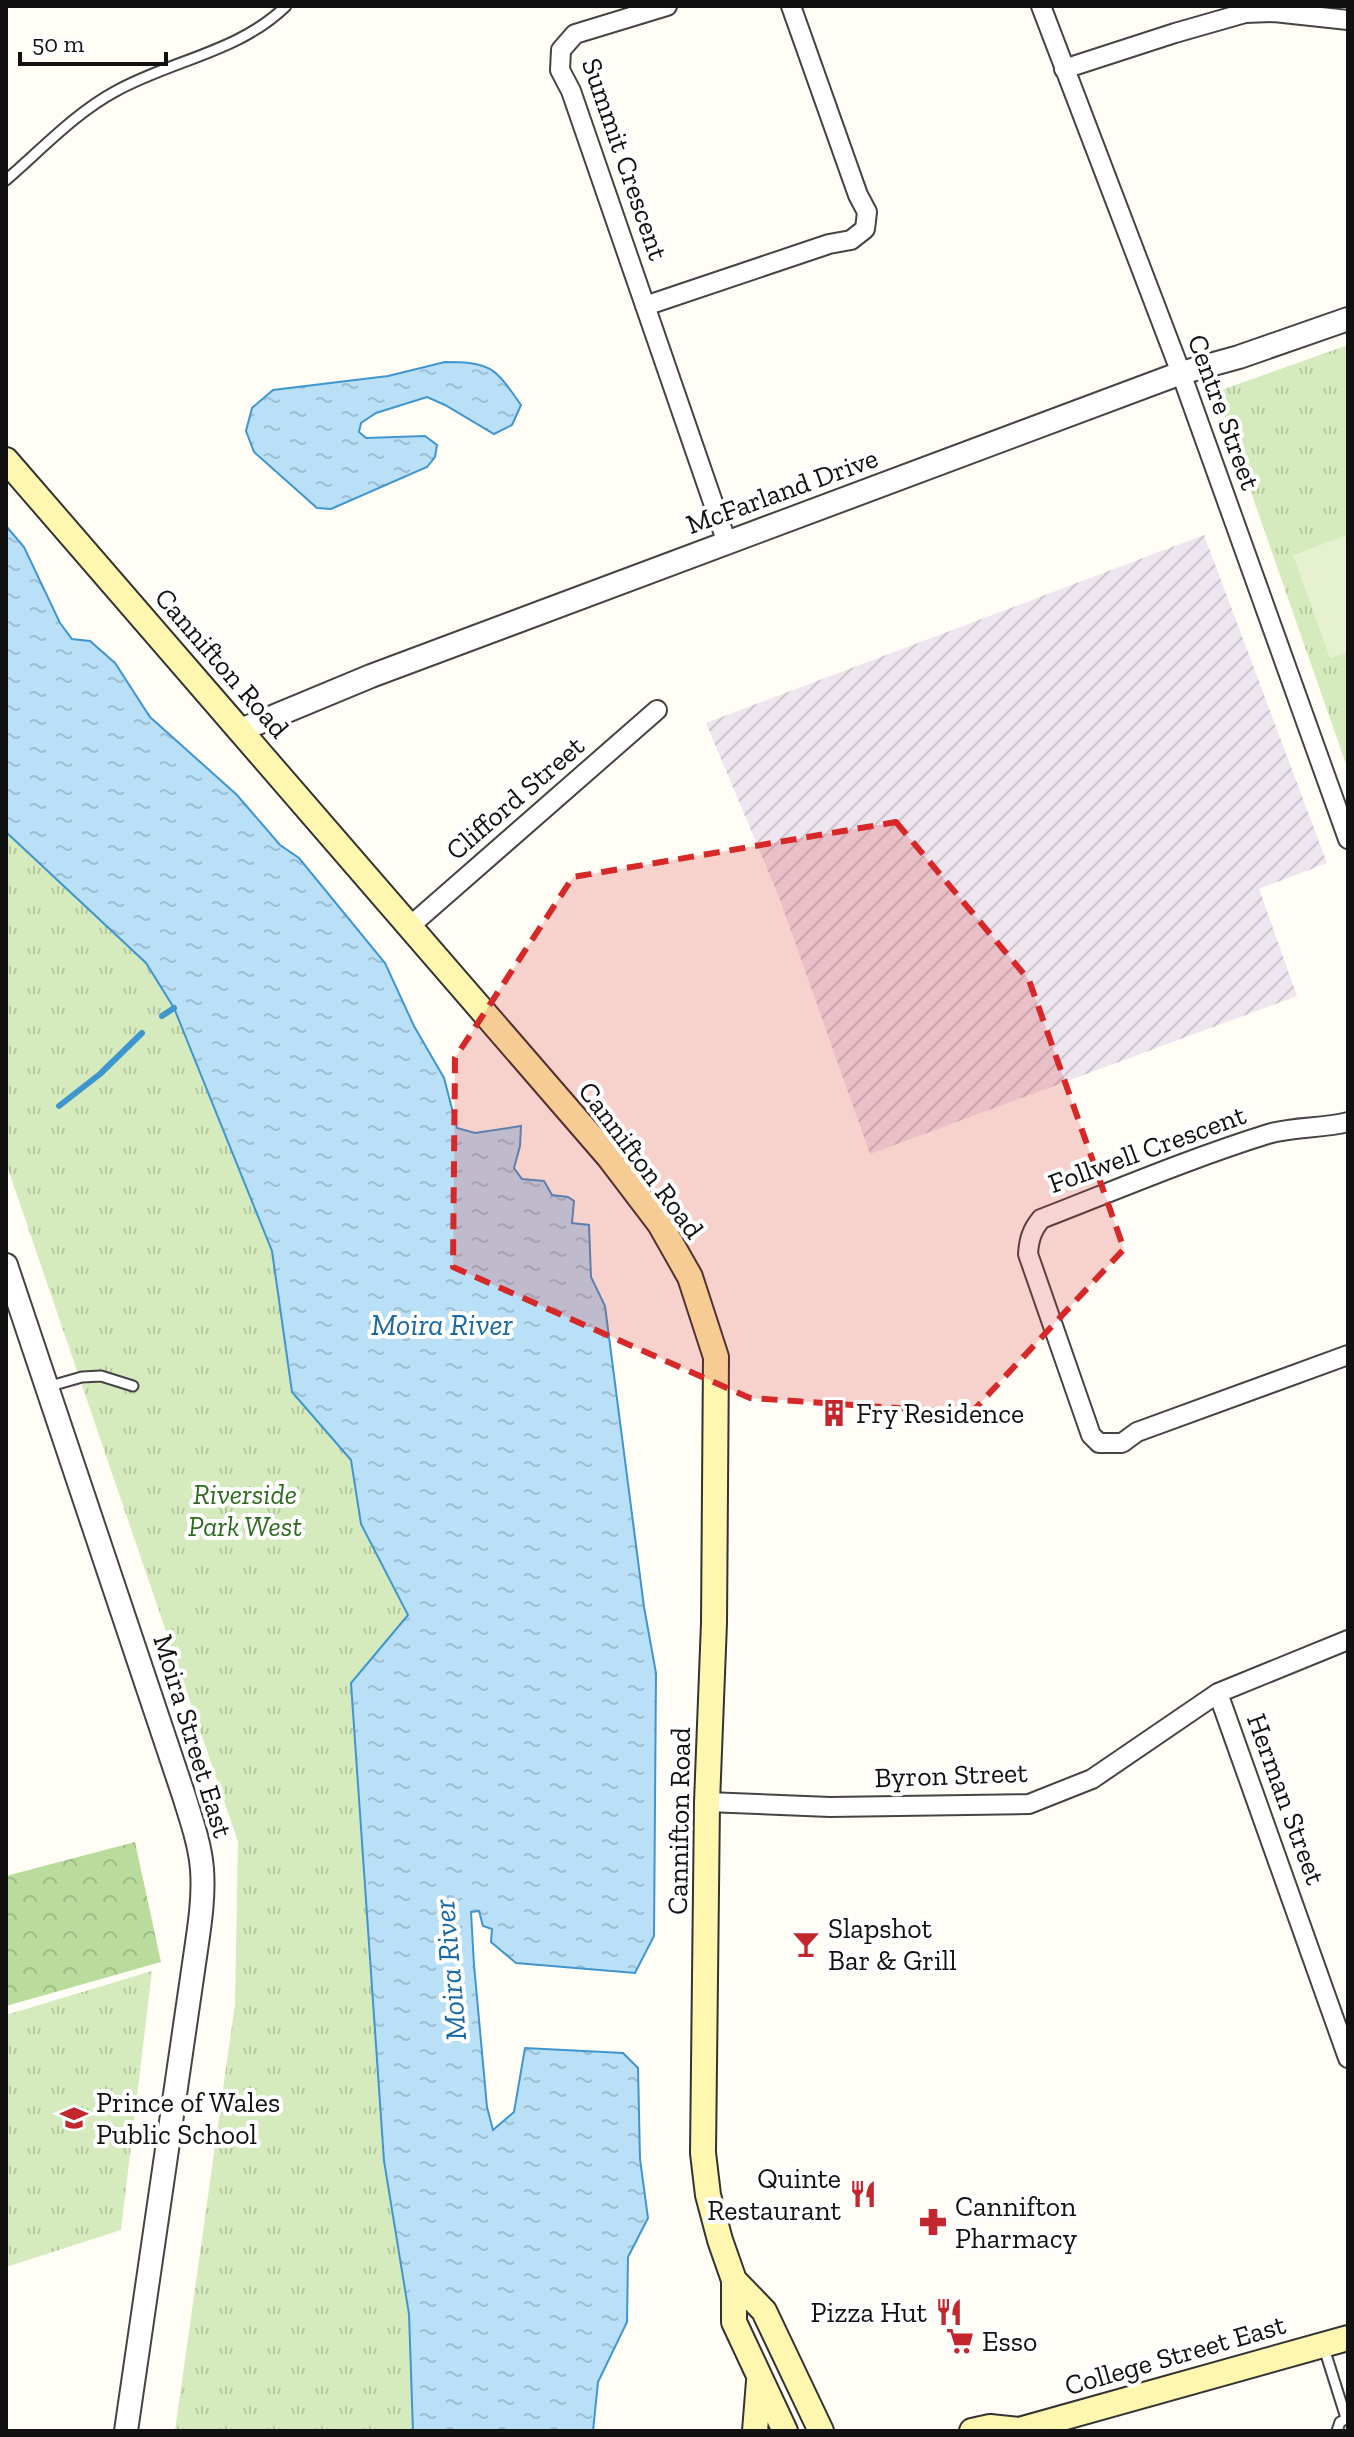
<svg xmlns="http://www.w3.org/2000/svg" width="1354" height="2437" font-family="'Zilla Slab',serif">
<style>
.industrial{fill:url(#industrial-furrows)}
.forest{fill:url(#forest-crowns)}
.park{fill:url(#park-tufts)}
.pitch{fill:#e6f2cf}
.water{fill:url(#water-ripples);stroke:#3f96cf;stroke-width:2}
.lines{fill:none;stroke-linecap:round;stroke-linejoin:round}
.stream{stroke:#3f96cf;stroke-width:6}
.service-casing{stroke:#444;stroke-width:13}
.minor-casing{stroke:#444;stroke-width:22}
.tertiary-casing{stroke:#444;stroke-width:26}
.secondary-casing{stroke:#333;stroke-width:28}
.service{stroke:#fff;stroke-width:9}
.minor{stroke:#fff;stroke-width:18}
.tertiary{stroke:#fff;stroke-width:22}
.secondary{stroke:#fff6b0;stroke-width:24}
.marked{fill:#d62828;fill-opacity:0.2;stroke:#d62828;stroke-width:6;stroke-dasharray:16 10;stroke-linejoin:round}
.labels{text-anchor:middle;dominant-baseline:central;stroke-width:8;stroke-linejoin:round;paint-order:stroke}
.street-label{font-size:28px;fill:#111;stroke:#fff}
.poi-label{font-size:28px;fill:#111;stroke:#fff;text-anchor:start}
.park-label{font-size:28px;font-style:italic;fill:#2f6b1f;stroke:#fff}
.water-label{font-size:30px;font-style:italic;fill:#1768a6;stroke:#fff}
</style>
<defs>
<pattern id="industrial-furrows" width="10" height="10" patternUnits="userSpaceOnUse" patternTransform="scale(2)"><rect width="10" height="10" fill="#eee6ef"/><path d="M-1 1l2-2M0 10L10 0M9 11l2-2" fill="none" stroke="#cbc4cc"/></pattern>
<pattern id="forest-crowns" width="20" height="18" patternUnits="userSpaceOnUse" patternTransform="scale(2)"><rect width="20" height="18" fill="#b9dc9c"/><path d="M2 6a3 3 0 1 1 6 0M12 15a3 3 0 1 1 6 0" fill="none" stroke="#9ebc85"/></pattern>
<pattern id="park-tufts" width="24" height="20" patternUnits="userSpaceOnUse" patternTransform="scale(2)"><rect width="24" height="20" fill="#d5ebbd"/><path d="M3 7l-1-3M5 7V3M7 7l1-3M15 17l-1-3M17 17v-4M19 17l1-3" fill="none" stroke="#b6c8a1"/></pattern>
<pattern id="water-ripples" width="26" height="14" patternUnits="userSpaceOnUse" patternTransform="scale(2)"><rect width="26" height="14" fill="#b9e0f7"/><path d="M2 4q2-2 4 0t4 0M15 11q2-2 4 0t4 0" fill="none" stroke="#9ebfd3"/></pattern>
</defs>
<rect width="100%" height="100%" fill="#fffdf5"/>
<path class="industrial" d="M1204,535L1327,863L1259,889L1297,996L870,1154L779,897L706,723Z"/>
<path class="forest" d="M135,1842L161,1962L6,2006V1876Z"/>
<path class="park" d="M1348,345V770L1216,392Z
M6,832L146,963L174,1008L272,1251L292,1392L351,1460L361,1524L408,1615L351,1683L384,2161L409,2314L413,2431H175L235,2004L238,1842L6,1163Z
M152,1971L121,2230L6,2267V2015Z"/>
<path class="pitch" d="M1348,535V652L1330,658L1293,555Z"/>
<path class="water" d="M445,362C492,362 495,368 521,405L512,425L494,434L445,405L427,397L376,413L361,423L359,432L366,438L425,436L437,445L435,457L427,467L331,509L317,508L254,452L246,431L252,408L273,390L388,376Z
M6,526L24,547L60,623L72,639L90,641L115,663L150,717L237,795L280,845L299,858L385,963L414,1026L444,1078L457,1128L475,1133L521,1126L520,1146L514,1168L522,1179L544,1181L552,1195L568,1197L574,1201L572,1223L589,1225L591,1277L605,1306L644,1607L656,1673L654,1936L635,1973L516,1963L491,1942L492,1929L483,1926L479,1911L471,1912L474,1965L487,2107L493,2130L514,2112L525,2048L623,2053L638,2068L640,2159L648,2218L628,2257L627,2322L598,2382L593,2431H413L409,2314L384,2161L351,1683L408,1615L361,1524L351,1460L292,1392L272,1251L174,1008L146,963L6,832Z"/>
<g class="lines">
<path class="stream" d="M162,1016L174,1008
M59,1106L100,1074L142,1033"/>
<g class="service-casing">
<path id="service" d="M6,180C41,150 75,113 116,91C172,60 239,52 286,6
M47,1387L82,1377L101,1376L133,1386
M1324,2348L1346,2418
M1337,2431L1340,2422L1348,2418"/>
</g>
<g class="minor-casing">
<path id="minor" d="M667,6L575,34L561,50L560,70L571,91L727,543
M1041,6L1181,373L1348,839
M1064,69L1175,33L1245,13L1274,12L1348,20
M645,306L829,244L851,240L865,229L867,212L858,195L791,6
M409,927L657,710
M1348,1122C1322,1129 1294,1126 1268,1134C1191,1158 1116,1190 1041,1219C1032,1230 1029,1239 1028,1254L1091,1435L1099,1443H1122L1137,1432L1348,1355
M1218,1693L1348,2058
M707,1802L830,1807L1029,1804L1092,1779L1218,1693L1348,1640"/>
</g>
<g class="tertiary-casing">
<path id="tertiary" d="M241,730L371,676L1181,373L1239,357L1348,319
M6,1265L184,1796C191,1819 200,1844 202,1869C204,1896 200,1923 196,1950L126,2431"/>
</g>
<g class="secondary-casing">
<path id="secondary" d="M6,460L609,1157L660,1224L690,1277L716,1357L714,1623L707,1802L703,2153L708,2195L720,2240L734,2280V2322L785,2431
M734,2280L764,2311L821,2431
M755,2431L759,2381
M972,2431L990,2427L1019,2430L1348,2338"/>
</g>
<use href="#service" class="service"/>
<use href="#minor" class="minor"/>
<use href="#tertiary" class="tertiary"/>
<use href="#secondary" class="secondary"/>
</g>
<path class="marked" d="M896,822L1029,980L1124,1249L971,1413L750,1398L453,1267L455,1058L573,877Z"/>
<defs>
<g id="building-bare" transform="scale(2.16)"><path d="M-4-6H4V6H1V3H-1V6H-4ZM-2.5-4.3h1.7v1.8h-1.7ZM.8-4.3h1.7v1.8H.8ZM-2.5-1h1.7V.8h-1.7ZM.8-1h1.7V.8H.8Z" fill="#c4262e" stroke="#fff" stroke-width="2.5" paint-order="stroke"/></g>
<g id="bar-bare" transform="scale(2.16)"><path d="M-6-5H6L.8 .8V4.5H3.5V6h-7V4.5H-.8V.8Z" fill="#c4262e" stroke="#fff" stroke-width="2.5" paint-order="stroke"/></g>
<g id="school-bare" transform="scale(2.16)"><path d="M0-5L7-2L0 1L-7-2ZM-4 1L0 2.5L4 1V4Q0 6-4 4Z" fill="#c4262e" stroke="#fff" stroke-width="2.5" paint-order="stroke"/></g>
<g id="restaurant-bare" transform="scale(2.16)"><path d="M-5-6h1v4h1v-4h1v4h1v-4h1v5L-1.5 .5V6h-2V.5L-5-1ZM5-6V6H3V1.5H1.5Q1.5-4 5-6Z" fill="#c4262e" stroke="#fff" stroke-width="2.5" paint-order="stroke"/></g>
<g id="pharmacy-bare" transform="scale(2.16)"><path d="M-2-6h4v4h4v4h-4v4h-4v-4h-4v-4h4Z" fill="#c4262e" stroke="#fff" stroke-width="2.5" paint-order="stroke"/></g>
<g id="supermarket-bare" transform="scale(2.16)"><path d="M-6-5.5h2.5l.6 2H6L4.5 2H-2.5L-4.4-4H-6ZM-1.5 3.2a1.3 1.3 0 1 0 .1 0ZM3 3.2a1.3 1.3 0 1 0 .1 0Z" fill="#c4262e" stroke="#fff" stroke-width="2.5" paint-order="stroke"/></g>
</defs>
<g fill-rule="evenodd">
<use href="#building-bare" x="834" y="1413"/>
<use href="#bar-bare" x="806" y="1944"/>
<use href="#school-bare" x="74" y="2118"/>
<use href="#restaurant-bare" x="863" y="2194"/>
<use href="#pharmacy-bare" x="933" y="2222"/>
<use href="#restaurant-bare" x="949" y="2312"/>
<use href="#supermarket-bare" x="960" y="2341"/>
</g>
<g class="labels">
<g class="street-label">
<text transform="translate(625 159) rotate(71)">Summit Crescent</text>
<text transform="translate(1224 412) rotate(70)">Centre Street</text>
<text transform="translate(782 491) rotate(-20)">McFarland Drive</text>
<text transform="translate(222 663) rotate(49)">Cannifton Road</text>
<text transform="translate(515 798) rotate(-41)">Clifford Street</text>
<text transform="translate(1147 1149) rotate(-20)">Follwell Crescent</text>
<text transform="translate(641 1160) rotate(53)">Cannifton Road</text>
<text transform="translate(193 1736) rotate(73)">Moira Street East</text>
<text transform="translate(951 1775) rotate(-2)">Byron Street</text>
<text transform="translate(1286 1799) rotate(70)">Herman Street</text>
<text transform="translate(679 1821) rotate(-89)">Cannifton Road</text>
<text transform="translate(1175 2355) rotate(-16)">College Street East</text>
</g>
<g class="poi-label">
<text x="856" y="1413">Fry Residence</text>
<text x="828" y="1928">Slapshot<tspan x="828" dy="32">Bar &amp; Grill</tspan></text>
<text x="96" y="2102">Prince of Wales<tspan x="96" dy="32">Public School</tspan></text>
<text x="841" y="2178" text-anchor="end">Quinte<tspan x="841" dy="32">Restaurant</tspan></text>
<text x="955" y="2206">Cannifton<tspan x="955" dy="32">Pharmacy</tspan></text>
<text x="927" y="2312" text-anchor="end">Pizza Hut</text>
<text x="982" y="2341">Esso</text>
</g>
<g class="park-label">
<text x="245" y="1494">Riverside<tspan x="245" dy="32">Park West</tspan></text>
</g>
<g class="water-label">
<text x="442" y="1325">Moira River</text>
<text transform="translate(450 1970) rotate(-95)">Moira River</text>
</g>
</g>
<rect width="1354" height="2437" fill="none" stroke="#111111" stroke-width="16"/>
<path d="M20 52v12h146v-12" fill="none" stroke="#111111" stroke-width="4"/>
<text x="32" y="52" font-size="24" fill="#111111" stroke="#ffffff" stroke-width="6" paint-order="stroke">50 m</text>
</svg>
